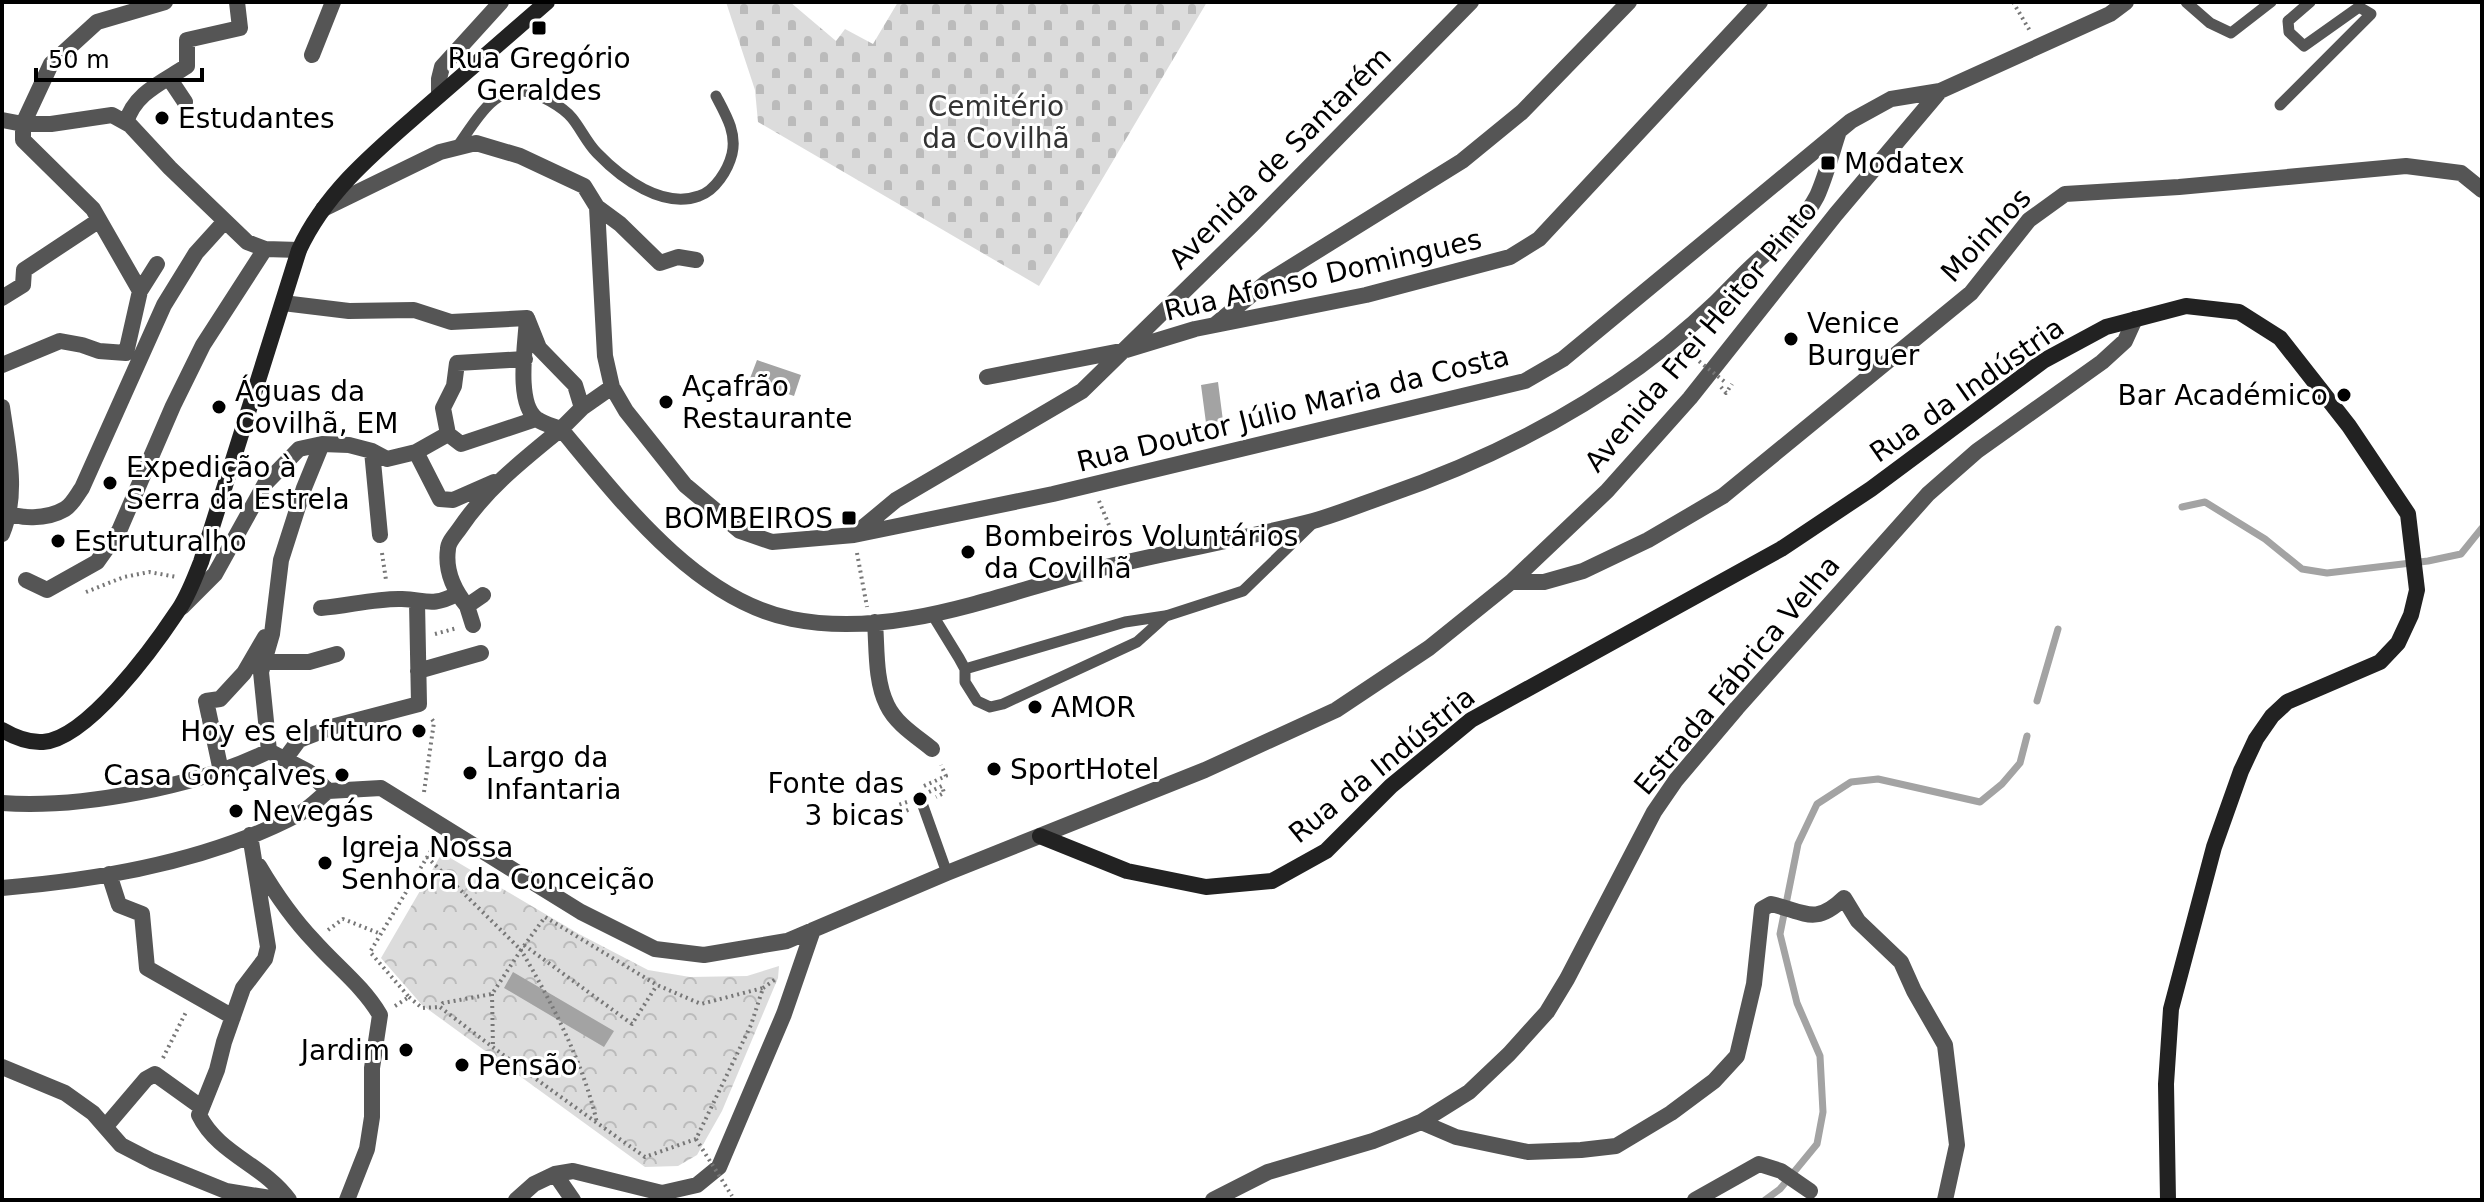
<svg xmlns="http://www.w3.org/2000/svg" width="2484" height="1202" font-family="'DejaVu Sans',sans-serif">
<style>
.cemetery{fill:url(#cemetery-stones)}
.park{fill:url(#park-crowns)}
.water{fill:#a3a3a3}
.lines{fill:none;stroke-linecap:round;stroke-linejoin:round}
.stream{stroke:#a3a3a3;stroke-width:7}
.path{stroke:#777;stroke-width:4;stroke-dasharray:2 4;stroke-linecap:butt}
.lane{stroke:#555;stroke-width:11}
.street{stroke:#555;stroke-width:16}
.secondary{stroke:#222;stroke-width:16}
.path-bridge{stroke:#777;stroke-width:4;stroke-dasharray:2 4;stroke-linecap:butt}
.poi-dot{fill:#000;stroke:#fff;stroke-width:3}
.labels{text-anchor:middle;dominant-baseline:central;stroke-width:6;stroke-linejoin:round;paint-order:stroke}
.poi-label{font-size:28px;fill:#000;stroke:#fff;text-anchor:start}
.park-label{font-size:28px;fill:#333;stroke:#fff}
.street-label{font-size:28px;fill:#000;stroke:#fff}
</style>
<defs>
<pattern id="cemetery-stones" width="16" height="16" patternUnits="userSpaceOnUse" patternTransform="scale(2)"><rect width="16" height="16" fill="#dcdcdc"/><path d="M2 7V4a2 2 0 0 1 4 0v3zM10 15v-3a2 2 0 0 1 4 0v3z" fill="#bbb"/></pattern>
<pattern id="park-crowns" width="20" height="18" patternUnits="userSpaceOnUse" patternTransform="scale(2)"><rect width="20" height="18" fill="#dcdcdc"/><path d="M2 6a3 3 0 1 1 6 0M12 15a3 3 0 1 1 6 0" fill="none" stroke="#bbb"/></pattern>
</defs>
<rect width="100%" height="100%" fill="#fff"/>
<path class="cemetery" d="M726,2H790L836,41L845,29L873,44L898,2H1207L1039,286L758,122L755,90Z"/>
<path class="park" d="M442,853L579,934L648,970L690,977L747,976L779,966L778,978L722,1111L697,1155L678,1166L645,1167L422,1005L381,958Z"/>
<path class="water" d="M757,360L801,375L794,396L749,381Z
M1218,382L1223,421L1206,423L1201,385Z
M513,972L614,1031L604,1047L504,988Z"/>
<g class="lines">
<path class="stream" d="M2182,507L2205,502L2265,539L2302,569L2327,573L2428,561L2461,554L2482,528
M2037,701L2058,629
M1765,1200L1780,1189L1817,1144L1823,1112L1820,1056L1797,1003L1780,934L1798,844L1817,804L1851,782L1878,779L1980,802L2002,784L2020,763L2027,736"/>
<path class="path" d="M2013,2L2030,31
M1721,387L1726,393L1732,384
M1099,501L1109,525L1114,545
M382,553L386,580
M857,553L867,607
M86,592L124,577L149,572L177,577
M435,634L457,628
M924,786L946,776L941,765
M424,792L434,722L431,718
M929,792L942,786L944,793L936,797
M907,802L898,805L901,813L910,809
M427,857L521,950L492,994L443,1003L440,1007C507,1059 576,1108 645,1157L696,1139L751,1025L763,988L701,1004L657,985L545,917L521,950C551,1001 584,1064 597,1123
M328,930L343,919L381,934
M524,945L632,1024L657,985
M763,988L777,978
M492,994L493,1047
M409,997L422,1008L440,1007
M395,1006L409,997L370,952L435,844
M163,1058L186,1012"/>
<path class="lane" d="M2186,2L2210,23L2231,33L2271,2
M2280,105L2371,14L2359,7L2304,46L2289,32L2288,21L2310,2
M457,147C473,126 492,86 524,91C539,93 563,107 572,118C581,129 587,143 597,153C622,179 663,209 699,196C715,191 728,170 732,154C737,133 726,115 716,96
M932,614L959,658L965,669V682L977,701L990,707L1003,704L1137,642L1166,616L1243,591L1315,521
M965,669L1125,622L1165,616
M922,803L947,873"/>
<path class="street" d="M312,55L333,2
M169,78L185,102
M439,95V79L442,67L501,2
M2,120L23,124H51L112,115L130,125L170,168L247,242L265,249L299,250
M126,123C134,93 163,82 187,66V40L240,28L237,2
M323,209L440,152L476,143L520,156L584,186L597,207L620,224L660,263L678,257L696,260
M140,291L93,209L23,140V124L51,64L97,22L165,2
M2,298L23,285L24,270L98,221
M283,303L349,311L414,310L451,322L527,318
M527,318L539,348L575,385L582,408L561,429C553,426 543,424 537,419C515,404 526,342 527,318Z
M1216,324L1267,282L1462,161L1522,112L1629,2
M2,365L60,341L82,345L99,351L126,353L140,291L157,264
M987,377L1126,350L1195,329L1366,295L1510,257L1539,239L1760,2
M612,387L626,411L685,485L740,531L772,542L854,535L1053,494L1525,381L1563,359L1851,121L1891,99L1940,91L2110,14L2126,2
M2,407C8,449 19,494 2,534
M582,408L612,387L605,356L597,207
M448,434L461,444L536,419
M372,451L380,535
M416,452L440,499L453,500L494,482
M2,509C18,521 48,519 65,509C72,505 77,495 82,488L164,305L196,253L225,221
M855,534L896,500L1082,391L1252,225L1471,2
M26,580L47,590L97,562L119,531L173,406L203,345L265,249
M1511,582H1544L1583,571L1648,540L1723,496L1971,293L2029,220L2065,194L2179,187L2406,166L2461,173L2482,190
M467,606C454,590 445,570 448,549C448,542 456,534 460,528C487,488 523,460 561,429C621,501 696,600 792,619C893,639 994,596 1090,571C1164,552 1240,540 1313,521C1338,514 1362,504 1385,496C1518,450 1642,382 1739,279C1764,252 1800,229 1817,196C1826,176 1832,152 1839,131
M182,607L215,574L265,484L299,449L322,444L349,445L372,451L387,459L416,452L448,434L443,408L454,386L457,363L525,359
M321,608C348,606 376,598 402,599C427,600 432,607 457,594
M875,622C877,648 875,681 887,705C896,724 916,736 932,749
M473,625L467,606L483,595
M264,662H309L337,654
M418,671L481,653
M269,751L261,672L272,634L281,560L304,488L322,444
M285,759L299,740L335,726L419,704L417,602
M221,771L206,701L220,699L244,673L265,637
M328,791L381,788L581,912L655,949L704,955L787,941L947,873L1205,770L1336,710L1429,648L1511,582L1607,491L1690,398L1836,214L1940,91
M2,803C80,809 199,786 269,751L309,772L328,791
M250,835L268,947L265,959L243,988L224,1042L217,1070L199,1115C218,1154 264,1165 289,1200
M259,866C275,893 292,918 314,941C336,966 363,986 380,1015L372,1068V1117L367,1149L347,1200
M109,874L119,905L142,914L147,968L233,1017
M2,888C102,880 210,861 299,814C310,808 319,798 328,791
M2,1067L65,1093L93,1113L121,1145L152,1161L226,1191L283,1200
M1421,1122L1456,1137L1528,1152L1581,1150L1616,1146L1671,1113L1714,1081L1737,1056L1754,984L1762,909L1771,904C1805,912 1815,926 1844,898L1858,921L1901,962L1914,991L1945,1045L1957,1145L1945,1200
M106,1126L146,1079L155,1074L201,1107
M555,1174L573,1200
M516,1200L534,1184L555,1174L573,1171L662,1193L697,1185L719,1167L784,1014L813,930
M1213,1200L1268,1172L1373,1141L1421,1122L1469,1092L1509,1054L1547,1012L1567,979L1654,812L1676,780L1737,708L1928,494L1977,451L2102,362L2125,341L2135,319
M1695,1200L1759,1164L1781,1171L1810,1191"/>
<path class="secondary" d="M2,730C14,737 28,743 43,742C87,739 153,648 177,612C188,597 194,579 201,562L299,250C326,191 377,150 425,108C466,72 506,38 547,2
M1040,836L1127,871L1206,887L1272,881L1326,851L1391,786L1471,720L1781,549L1871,489L2043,361L2106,327L2186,306L2239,312L2280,338L2349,426L2408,514L2417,590L2411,615L2398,643L2380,662L2287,702L2272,716L2256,739L2241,771L2214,847L2171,1009L2166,1084L2168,1200"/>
<path class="path-bridge" d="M1685,350L1725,382
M696,1139L732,1196"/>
</g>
<g class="poi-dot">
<rect x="531" y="20" width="16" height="16" rx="4"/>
<circle cx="162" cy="118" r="8"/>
<rect x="1820" y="155" width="16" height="16" rx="4"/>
<circle cx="1791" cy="339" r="8"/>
<circle cx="2344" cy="395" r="8"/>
<circle cx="666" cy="402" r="8"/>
<circle cx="219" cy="407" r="8"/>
<circle cx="110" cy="483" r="8"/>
<rect x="841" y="510" width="16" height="16" rx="4"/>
<circle cx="58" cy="541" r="8"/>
<circle cx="968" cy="552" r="8"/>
<circle cx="1035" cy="707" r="8"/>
<circle cx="419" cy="731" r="8"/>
<circle cx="994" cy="769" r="8"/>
<circle cx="470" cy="773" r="8"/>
<circle cx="342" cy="775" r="8"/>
<circle cx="920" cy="799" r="8"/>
<circle cx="236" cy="811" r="8"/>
<circle cx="325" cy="863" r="8"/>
<circle cx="406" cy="1050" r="8"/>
<circle cx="462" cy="1065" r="8"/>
</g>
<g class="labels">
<g class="poi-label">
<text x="539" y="58" text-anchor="middle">Rua Gregório<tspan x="539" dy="32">Geraldes</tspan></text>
<text x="178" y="118">Estudantes</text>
<text x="1844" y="163">Modatex</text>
<text x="1807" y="323">Venice<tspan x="1807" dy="32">Burguer</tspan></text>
<text x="682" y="386">Açafrão<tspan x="682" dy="32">Restaurante</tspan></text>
<text x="235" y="391">Águas da<tspan x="235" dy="32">Covilhã, EM</tspan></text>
<text x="2328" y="395" text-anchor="end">Bar Académico</text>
<text x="126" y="467">Expedição à<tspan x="126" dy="32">Serra da Estrela</tspan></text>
<text x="833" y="518" text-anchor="end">BOMBEIROS</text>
<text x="984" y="536">Bombeiros Voluntários<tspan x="984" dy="32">da Covilhã</tspan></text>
<text x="74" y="541">Estruturalho</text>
<text x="1051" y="707">AMOR</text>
<text x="403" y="731" text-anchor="end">Hoy es el futuro</text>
<text x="486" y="757">Largo da<tspan x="486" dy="32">Infantaria</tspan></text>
<text x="1010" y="769">SportHotel</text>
<text x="326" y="775" text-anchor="end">Casa Gonçalves</text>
<text x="904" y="783" text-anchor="end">Fonte das<tspan x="904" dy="32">3 bicas</tspan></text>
<text x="252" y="811">Nevegás</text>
<text x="341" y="847">Igreja Nossa<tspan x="341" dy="32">Senhora da Conceição</tspan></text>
<text x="390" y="1050" text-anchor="end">Jardim</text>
<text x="478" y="1065">Pensão</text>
</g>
<g class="park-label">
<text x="996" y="106">Cemitério<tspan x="996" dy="32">da Covilhã</tspan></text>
</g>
<g class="street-label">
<text transform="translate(1280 158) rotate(-45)">Avenida de Santarém</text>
<text transform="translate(1986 235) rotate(-47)">Moinhos</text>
<text transform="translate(1323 275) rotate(-13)">Rua Afonso Domingues</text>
<text transform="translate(1701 336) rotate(-50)">Avenida Frei Heitor Pinto</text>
<text transform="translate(1967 390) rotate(-35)">Rua da Indústria</text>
<text transform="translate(1293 409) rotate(-14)">Rua Doutor Júlio Maria da Costa</text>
<text transform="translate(1737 675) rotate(-50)">Estrada Fábrica Velha</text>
<text transform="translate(1382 765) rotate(-39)">Rua da Indústria</text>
</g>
</g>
<rect width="2484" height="1202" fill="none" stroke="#000000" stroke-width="8"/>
<path d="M36 68v12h166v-12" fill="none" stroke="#000000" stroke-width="4"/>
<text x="48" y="68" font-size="24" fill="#000000" stroke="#ffffff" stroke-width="6" paint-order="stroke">50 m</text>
</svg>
